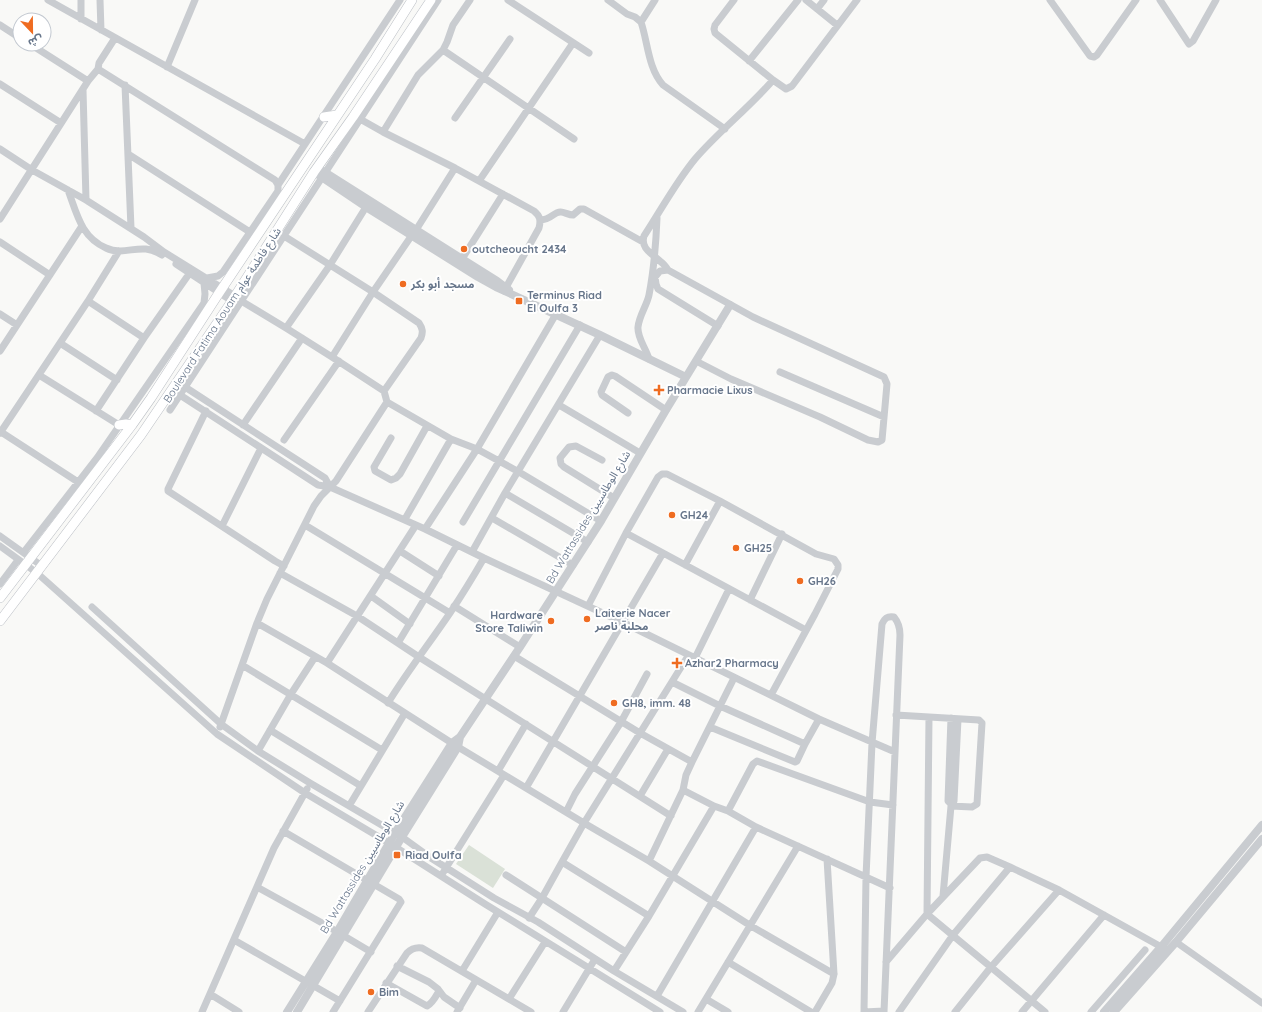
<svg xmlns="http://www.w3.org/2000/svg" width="1262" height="1012" font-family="Quicksand,'Noto Sans Arabic',sans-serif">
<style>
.green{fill:#dae1d7}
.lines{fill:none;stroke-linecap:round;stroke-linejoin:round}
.secondary-casing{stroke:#bbbfc5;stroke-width:10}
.minor{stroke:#c9ccd0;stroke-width:7}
.tertiary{stroke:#c9ccd0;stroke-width:8}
.secondary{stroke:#fff;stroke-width:9}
.poi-dot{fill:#ef6c21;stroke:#fff;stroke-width:1.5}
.labels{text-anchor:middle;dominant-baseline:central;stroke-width:4;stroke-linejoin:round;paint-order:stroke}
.poi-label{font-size:11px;font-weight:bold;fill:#66758a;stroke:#fff;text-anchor:start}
.street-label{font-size:11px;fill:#66758a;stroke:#fff}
</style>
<rect width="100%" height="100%" fill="#f9f9f7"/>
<path class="green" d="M469,845L505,869L493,888L456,864Z"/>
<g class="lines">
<g class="secondary-casing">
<path id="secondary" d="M324,117L337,115
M119,425L126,424L132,425
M0,598L132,425L151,398L219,293L375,59L412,0
M0,621L141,435L232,301L314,172L353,117L431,0"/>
</g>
<path class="minor" d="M48,0L305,144
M81,0V19
M100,0L101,30
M508,0L589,53
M608,0L627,14L635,17L641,22C648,43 648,68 663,85L725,129
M734,0L715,25L714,29L715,33L773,80L786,89L792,86L857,0
M806,0L837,25
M1050,0L1090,56L1094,57L1097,55L1136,0
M1160,0L1189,44L1193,41L1216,0
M817,9L824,0
M641,22L655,0
M0,25L20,38
M30,44L88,81
M443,50L574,139
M749,61L798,0
M167,67L195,0
M98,69L275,180L278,185V191L223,272L218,276L207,278
M0,84L61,123
M125,85L131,228
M83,90L86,200
M455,118L510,39
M360,119L383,132L455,168L534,211C540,216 541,220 539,228L504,291
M383,132L418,75L443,50L447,42L453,25L470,0
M0,149L32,170L86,200L144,237L164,252L235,296
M128,154L253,234
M479,181L573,43
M278,185L400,0
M68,190C77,214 81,237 106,248C110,250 116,251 120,251C137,250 146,245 162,255
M0,219L88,81L98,69L99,63L115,38
M540,220C552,220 554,211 561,212C564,212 569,215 573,215L580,209H584L643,242
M416,230L455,168
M284,236L373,292L419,323C423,329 423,332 421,338L384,391
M0,242L50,275
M462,259L503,194
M176,264L232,301
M668,270L660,271L655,277L656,284L658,289L718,326
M238,299L286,328L332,357L373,292L412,235
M88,301L144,338
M0,314L17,325
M286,328L330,265L366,207
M60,343L117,380
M0,351L82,226
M332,357L384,391L387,402L451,439L477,449L519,472L601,521
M649,359C646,348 637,338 638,327C639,316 647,305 649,295C654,269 656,243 657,218
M696,361L731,379L820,417L868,440L878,442L882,440L887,384L884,377L753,317L668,270C666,267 664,264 661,262C653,254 640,249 644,236C661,210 676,182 695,159C719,131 749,108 773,80
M780,372L884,417
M39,375L119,425
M185,387L325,478L330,487
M180,395L318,485L330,487L425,529L484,558L622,622L819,719L895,752
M559,405L640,453
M170,410L438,0
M96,411L144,338L189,274
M206,411L168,489V491L275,561L284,566
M628,413L602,395L601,392L608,377L612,375L615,376L666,410
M243,425L302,338
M1,432L78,482
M0,433L88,301L119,251
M391,438L374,467L375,471L391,480L396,478L400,474L427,426
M284,440L339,361
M602,460L576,446L569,447L560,458L561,464L564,467L614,498
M505,493L588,542
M492,518L573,565
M405,519L451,439
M463,522L580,325
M305,525L450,613
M222,526L261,448
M425,529L477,449L556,314
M626,533L806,630
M0,536L42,566
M0,546L37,573L217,734L305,793L389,843L485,904L660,1012
M400,551L439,576
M24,552L97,458L204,303L205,294L204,283
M472,552L505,493L600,335
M685,565L720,501
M280,573L357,616L419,657L671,816
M0,584L18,560
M371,596L410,624
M750,600L782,534
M454,606L520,647
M588,606L626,533L658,477L662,474H667L720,501L816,554L834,559L838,565V569L815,614L771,695
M92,607L221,724L258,751L310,783L402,837L431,858L494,898L538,922L614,971L683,1012
M257,623L327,663L458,747L584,823L688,656
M398,643L457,545
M514,656L640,733L692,762
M695,658L729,589
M327,663L416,525
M242,665L382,750
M672,682L720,706L805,744L819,719
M388,703C407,672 429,644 450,613C462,595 473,577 484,558
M896,715L979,720L982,723L977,804L972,807L951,806
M929,717L927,914L1045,1012
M220,727L257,623L267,599L314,506L321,496L336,481L387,402
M710,727L795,762L797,761L805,744
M270,730L361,786
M258,751L291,694L315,657
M498,771L526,724
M526,788L663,553
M683,790L714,806L728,811L756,827L890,888
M640,796L668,749
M951,804L948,801L951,718
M349,806L405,713
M728,811L753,764L757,761L870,802L893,805
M566,812L575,794L621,722L647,674
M283,831L399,899L401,902L333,1012
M649,861L683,790L686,775L692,762L734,678
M506,875L626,952
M441,876L504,775
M257,887L324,924L371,952
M943,896L951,806V804L954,801L958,719
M649,916L562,862L584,823L649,861L751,926L834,974
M529,918L542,898L562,862
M234,940L340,1001
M1176,942L1262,1003
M728,962L811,1012
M886,962L927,914L980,858L987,857L1010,867
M397,966L429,982L438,989L444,997L460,1008
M462,971L498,912
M614,971L649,916L714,806
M386,983L427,1006C433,1003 436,996 439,991
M210,994L239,1012
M657,996L756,827
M509,999L545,942
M706,999L728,1012
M202,1012L274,848L307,789
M368,1012L407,953C411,949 416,947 422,948L531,1012
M457,1012L476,980
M563,1012L595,959
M698,1012L798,846
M815,1012L832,983L834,974L827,859
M864,1012L866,877L872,743L882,624C885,618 887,616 894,617C899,623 900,628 900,635L884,1012
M864,1012L884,1011
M899,1012L953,935L1010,867L1059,890
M955,1012L991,967L1059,890L1165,949
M1022,1012L1104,915
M1091,1012L1145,950"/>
<path class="tertiary" d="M318,168L497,281L509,290
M314,172L366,207L478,277L496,287L600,335L686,377
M287,1012L337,932L395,833L452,743L460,737L520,647L601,521L666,410L730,305
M297,1012L402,837L458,747L460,737
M1104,1012L1161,947L1262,825
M1114,1012L1176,942L1262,839"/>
<use href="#secondary" class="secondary"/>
</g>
<g class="poi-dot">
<circle cx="464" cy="249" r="4"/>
<circle cx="403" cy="284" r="4"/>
<rect x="515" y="297" width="8" height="8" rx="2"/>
<path d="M657 384h4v4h4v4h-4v4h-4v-4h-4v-4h4z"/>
<circle cx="672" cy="515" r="4"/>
<circle cx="736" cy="548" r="4"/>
<circle cx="800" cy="581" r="4"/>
<circle cx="587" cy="619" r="4"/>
<circle cx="551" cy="621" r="4"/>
<path d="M675 657h4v4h4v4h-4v4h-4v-4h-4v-4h4z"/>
<circle cx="614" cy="703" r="4"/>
<rect x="393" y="851" width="8" height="8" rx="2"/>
<circle cx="371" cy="992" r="4"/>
</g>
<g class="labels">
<g class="poi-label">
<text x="472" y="249">outcheoucht 2434</text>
<text x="411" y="284">مسجد أبو بكر</text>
<text x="527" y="295">Terminus Riad<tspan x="527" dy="13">El Oulfa 3</tspan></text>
<text x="667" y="390">Pharmacie Lixus</text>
<text x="680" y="515">GH24</text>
<text x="744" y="548">GH25</text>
<text x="808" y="581">GH26</text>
<text x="595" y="613">Laiterie Nacer<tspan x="595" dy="13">محلبة ناصر</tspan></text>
<text x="543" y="615" text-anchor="end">Hardware<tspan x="543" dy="13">Store Taliwin</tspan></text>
<text x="685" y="663">Azhar2 Pharmacy</text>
<text x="622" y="703">GH8, imm. 48</text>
<text x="405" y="855">Riad Oulfa</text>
<text x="379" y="992">Bim</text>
</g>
<g class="street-label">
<text transform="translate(222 315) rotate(-57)">Boulevard Fatima Aouam شارع فاطمة عوام</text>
<text transform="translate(588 517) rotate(-59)">Bd Wattassides شارع الوطاسيين</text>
<text transform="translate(362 867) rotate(-59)">Bd Wattassides شارع الوطاسيين</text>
</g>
</g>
<g transform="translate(32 32) rotate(158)"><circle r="19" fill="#ffffff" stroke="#c2c8d0"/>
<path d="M0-3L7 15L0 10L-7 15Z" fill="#ef6c21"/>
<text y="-6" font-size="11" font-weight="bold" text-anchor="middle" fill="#66758a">ش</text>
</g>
</svg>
